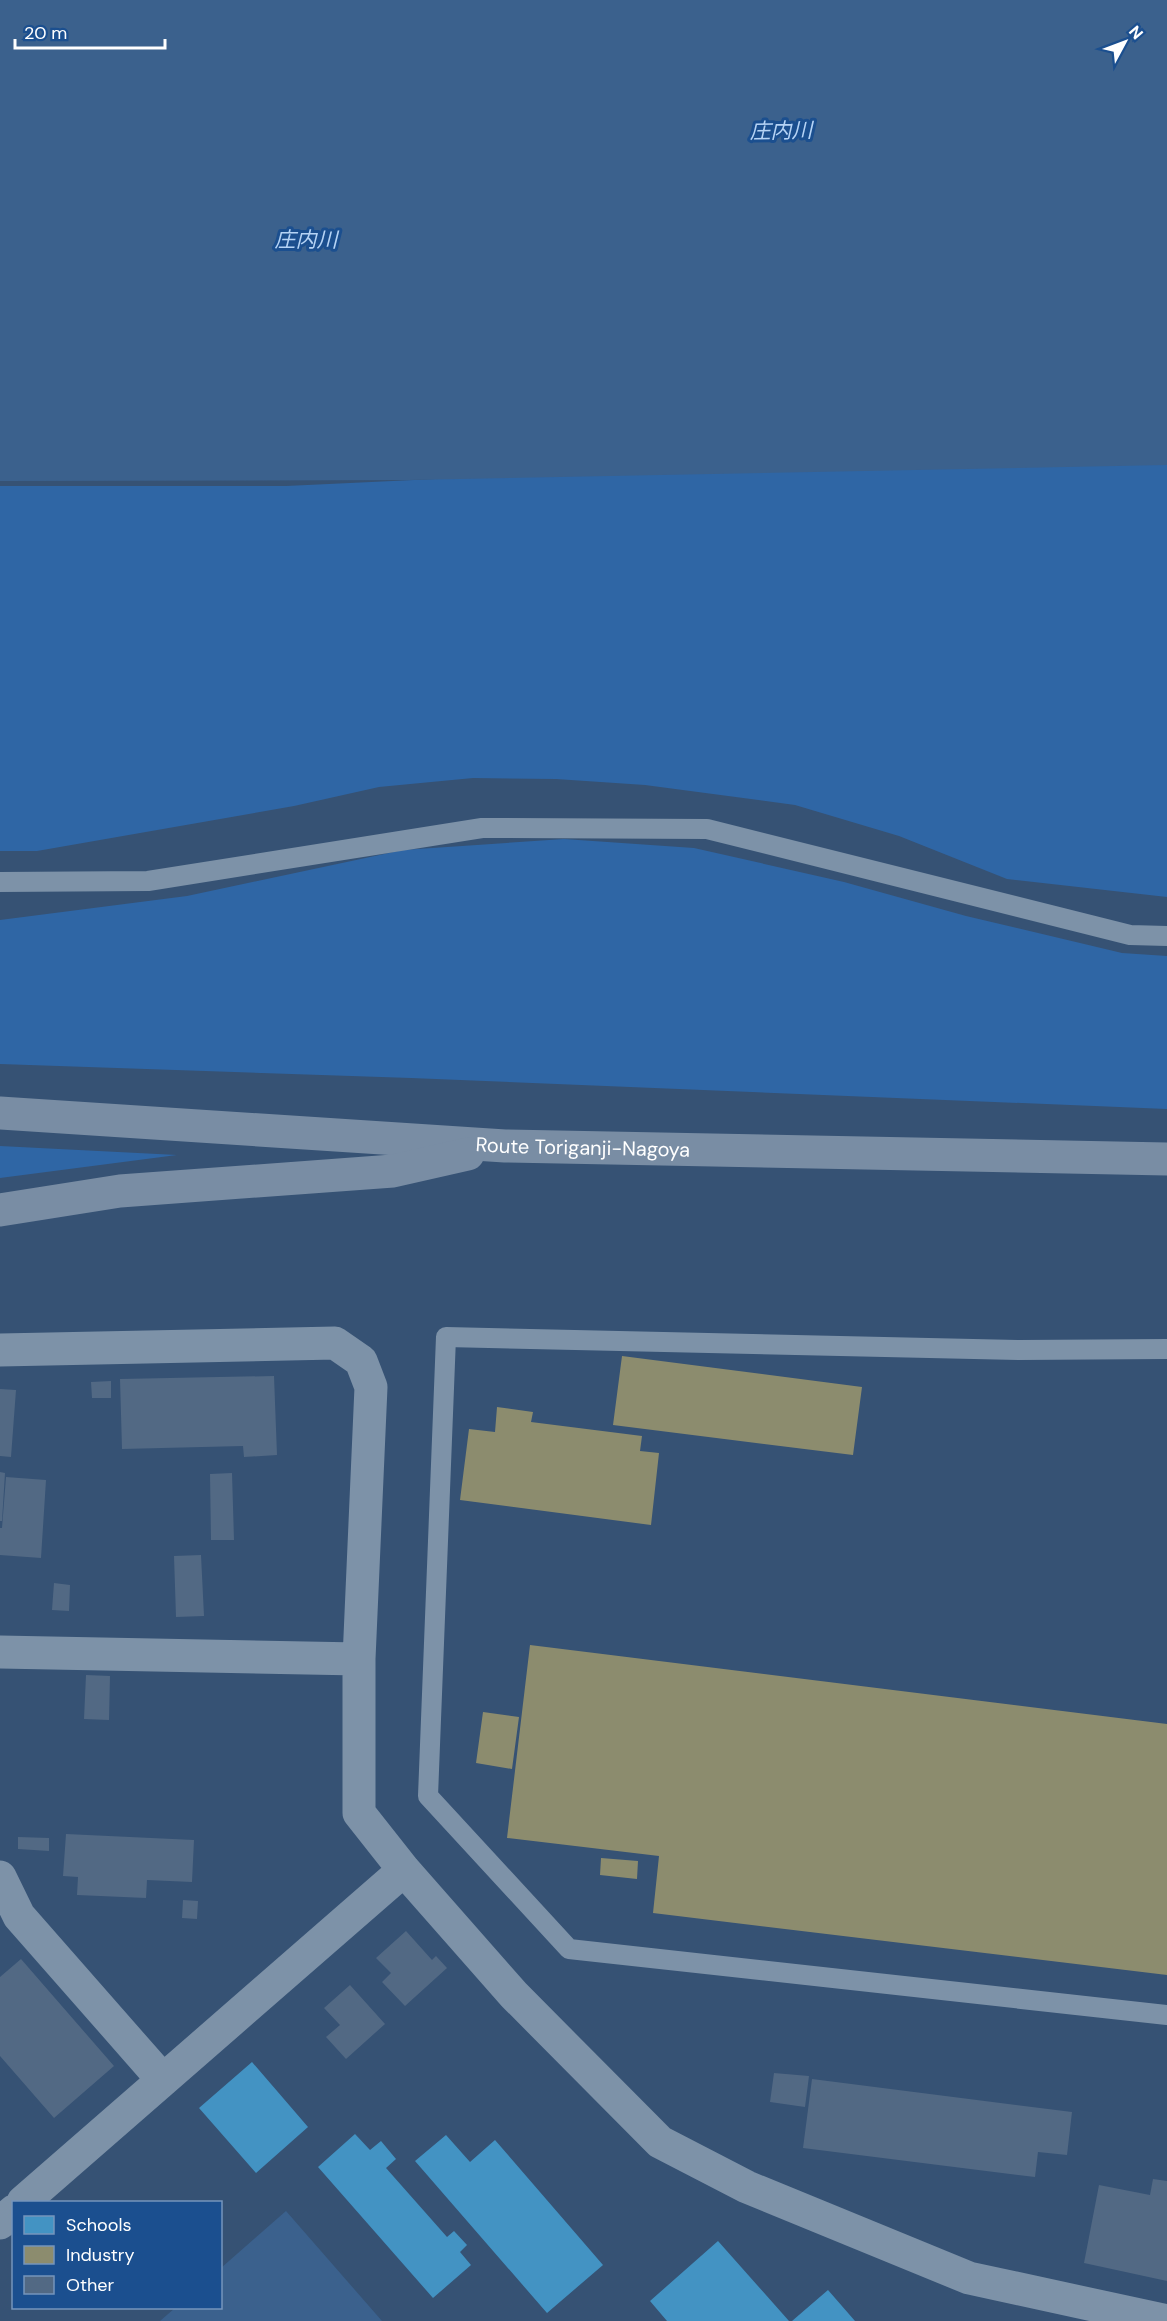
<svg xmlns="http://www.w3.org/2000/svg" width="1167" height="2321" font-family="'DM Sans','Noto Sans JP',sans-serif">
<style>
.green{fill:#2f66a5}
.water{fill:#3b618d}
.schools{fill:#4393c3}
.industry{fill:#8c8c6e}
.building{fill:#526984}
.lines{fill:none;stroke-linecap:round;stroke-linejoin:round}
.lane{stroke:#7d92a8;stroke-width:20}
.street{stroke:#7d92a8;stroke-width:33}
.secondary{stroke:#798da4;stroke-width:33}
.labels{text-anchor:middle;dominant-baseline:central;stroke-width:6;stroke-linejoin:round;paint-order:stroke}
.street-label{font-size:20px;fill:#fff;stroke:#1b4f8f}
.water-label{font-size:21px;font-style:italic;fill:#b5d3f5;stroke:#1b4f8f}
</style>
<rect width="100%" height="100%" fill="#365274"/>
<path class="green" d="M1167,450V897L1007,879L899,836L795,805L645,785L556,779L473,778L379,787L294,806L37,851H0V486H286L984,453Z
M564,839L694,848L844,882L966,916L1122,953L1167,956V1109L411,1078L0,1064V920L187,896L403,850Z
M0,1146L177,1155L0,1178Z"/>
<path class="water" d="M0,0H1167V465L410,480L0,481Z
M286,2211L382,2321H160L175,2308H220L221,2268Z"/>
<path class="schools" d="M252,2062L308,2127L256,2173L199,2108Z
M355,2134L370,2150L381,2141L396,2159L386,2168L447,2237L454,2231L467,2245L460,2252L471,2265L433,2298L318,2167Z
M446,2135L470,2162L495,2140L603,2265L547,2313L415,2161Z
M718,2241L789,2321H667L650,2301Z
M828,2290L855,2321H792Z"/>
<path class="industry" d="M622,1356L862,1387L853,1455L613,1425Z
M497,1407L533,1412L531,1422L642,1436L640,1451L659,1453L651,1525L460,1500L469,1429L495,1432Z
M530,1645L1167,1724V1975L653,1913L659,1856L507,1838Z
M483,1712L519,1717L512,1769L476,1763Z
M601,1858L638,1861L637,1879L600,1875Z"/>
<path class="building" d="M274,1376L277,1455L244,1457L243,1446L122,1449L120,1379Z
M111,1381V1398H92L91,1382Z
M0,1389L16,1390L11,1457L0,1456Z
M0,1472L5,1473L2,1521H0Z
M232,1473L234,1540H211L210,1474Z
M6,1477L46,1480L41,1558L0,1555V1528H2Z
M201,1555L204,1616L176,1617L174,1556Z
M54,1583L70,1585L69,1611L52,1610Z
M86,1675L110,1676L109,1720L84,1719Z
M66,1834L194,1840L192,1882L147,1880L146,1898L77,1895L78,1877L63,1876Z
M18,1837L49,1838V1851L18,1849Z
M183,1900L198,1901L197,1919L182,1918Z
M406,1931L432,1960L436,1956L447,1968L405,2006L382,1982L391,1973L376,1958Z
M21,1959L114,2066L54,2118L0,2056V1977Z
M350,1985L385,2024L346,2059L326,2037L340,2025L324,2008Z
M774,2073L809,2076L805,2107L770,2102Z
M812,2079L1072,2112L1067,2155L1038,2152L1035,2177L803,2148Z
M1153,2179L1167,2181V2281L1084,2263L1099,2185L1150,2195Z"/>
<g class="lines">
<path class="lane" d="M0,882L148,881L482,828L707,829L1130,935L1167,936
M1167,1349L1019,1350L446,1337L428,1796L569,1949L1167,2015"/>
<path class="street" d="M0,1350L335,1343L361,1361L371,1387L359,1659L0,1652
M359,1659V1813L404,1870L514,1995L660,2142L747,2187L969,2278L1167,2321
M0,1877L19,1916L163,2080
M23,2202L404,1870
M0,2223L14,2211"/>
<g class="secondary">
<path id="s1" d="M0,1113L505,1146L1167,1159"/>
<path d="M0,1210L120,1191L393,1171L468,1154"/>
</g>
</g>
<g class="labels">
<g class="street-label">
<text stroke="none"><textPath href="#s1" startOffset="584">Route Toriganji-Nagoya</textPath></text>
</g>
<g class="water-label">
<text transform="translate(781 131) rotate(-1)">庄内川</text>
<text x="306" y="240">庄内川</text>
</g>
</g>
<rect x="12" y="2201" width="210" height="108" fill="#1b4f8f" stroke="#7695bc" stroke-width="1.5"/>
<rect x="24" y="2216" width="30" height="18" fill="#4393c3" stroke="#7695bc" stroke-width="1.5"/>
<text x="66" y="2231" font-size="18" fill="#ffffff">Schools</text>
<rect x="24" y="2246" width="30" height="18" fill="#8c8c6e" stroke="#7695bc" stroke-width="1.5"/>
<text x="66" y="2261" font-size="18" fill="#ffffff">Industry</text>
<rect x="24" y="2276" width="30" height="18" fill="#526984" stroke="#7695bc" stroke-width="1.5"/>
<text x="66" y="2291" font-size="18" fill="#ffffff">Other</text>
<g transform="translate(1125 42) rotate(49)" stroke="#1b4f8f" stroke-width="4.5" paint-order="stroke">
<path d="M0-4.5L10 22L0 15L-10 22Z" fill="#ffffff"/>
<text y="-9" font-size="16" font-weight="bold" text-anchor="middle" fill="#ffffff">N</text>
</g>
<path d="M15 39v9h150v-9" fill="none" stroke="#ffffff" stroke-width="3"/>
<text x="24" y="39" font-size="18" fill="#ffffff" stroke="#1b4f8f" stroke-width="4.5" paint-order="stroke">20 m</text>
</svg>
